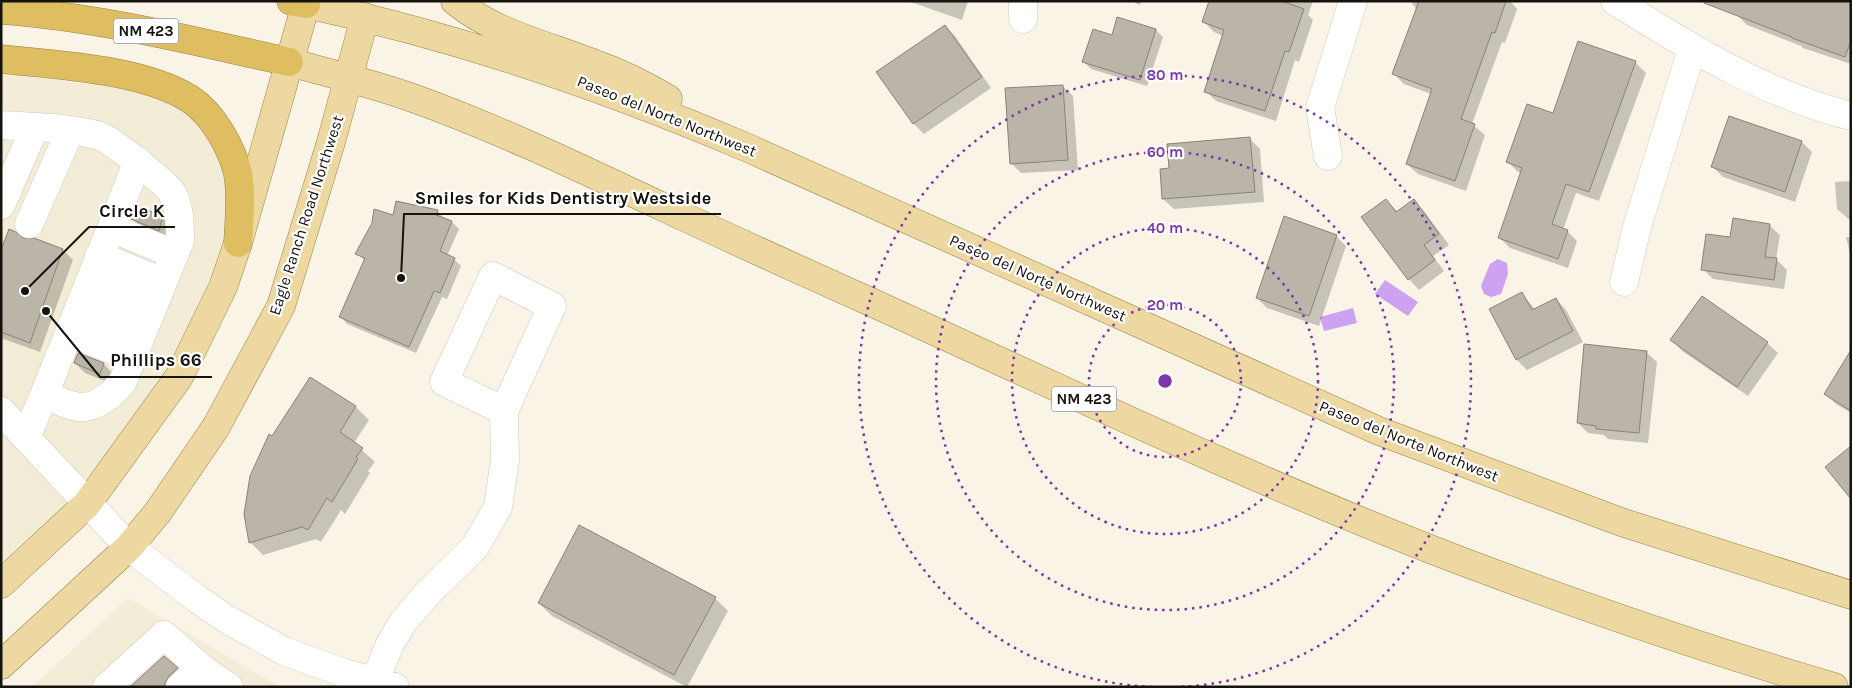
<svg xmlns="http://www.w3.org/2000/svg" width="1852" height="688" font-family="Karla,sans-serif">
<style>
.built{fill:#f3ecd6}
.water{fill:#cda2f0}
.shadow{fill:#0003}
.building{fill:#bab5a8;stroke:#888377}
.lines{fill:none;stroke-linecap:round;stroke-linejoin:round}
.minor-casing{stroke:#cfcabd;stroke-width:29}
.major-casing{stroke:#988244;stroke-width:29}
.highway-casing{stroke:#988244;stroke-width:29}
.minor{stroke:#fff;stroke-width:28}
.major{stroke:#ecd8a0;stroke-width:28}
.highway{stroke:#dfbe61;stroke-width:28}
.ring{fill:none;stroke:#7c36a9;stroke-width:2.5;stroke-dasharray:2.5 5}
.labels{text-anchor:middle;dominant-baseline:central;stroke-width:4.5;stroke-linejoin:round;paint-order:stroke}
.shield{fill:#fff;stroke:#5b5a56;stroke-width:1}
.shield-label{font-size:15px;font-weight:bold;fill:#15130e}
.street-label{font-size:16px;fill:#15130e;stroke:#fff}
.centre{fill:#7c36a9;stroke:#fff;stroke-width:2.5}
.ring-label{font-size:15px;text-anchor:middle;font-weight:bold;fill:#7c36a9;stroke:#fff;stroke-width:4.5;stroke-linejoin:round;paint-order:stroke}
.leader{fill:none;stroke:#15130e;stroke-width:2}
.callout-dot{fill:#15130e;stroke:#fff;stroke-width:2}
.callout-label{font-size:18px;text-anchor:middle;font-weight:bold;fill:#15130e;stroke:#fff;stroke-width:4.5;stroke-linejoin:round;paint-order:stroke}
</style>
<rect width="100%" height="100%" fill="#f9f4e6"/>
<path class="built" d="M1,73L125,89L167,101L194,119L215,141L231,183L226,230L209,282L173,360L150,401L50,522L1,567Z
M128,598L280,687H32Z"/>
<path class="water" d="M1498,259L1507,263L1508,274L1501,294L1491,297L1484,294L1481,286L1490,264Z
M1385,280L1418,302L1408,316L1375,294Z
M1353,308L1357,323L1324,331L1320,317Z"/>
<path class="shadow" d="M908,1H968L962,20Z
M1131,1H1141L1140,5Z
M1211,1H1313L1308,15L1313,20L1299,62L1295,60L1276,121L1216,101L1206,91L1223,36L1214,32L1204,22Z
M1413,1H1510L1517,9L1505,43L1502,42L1472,124L1485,135L1466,191L1418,174L1407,164L1431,94L1404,84L1394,74L1418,10L1412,4Z
M1851,1V64L1803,48L1801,46L1747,25L1737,15Z
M1118,18L1156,30L1163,37L1147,86L1091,69L1084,62L1113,36Z
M945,26L955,36L991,88L924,134L914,124L878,73Z
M1579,43L1635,62L1646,73L1599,201L1576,193L1563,230L1567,231L1577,241L1568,268L1510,248L1500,238L1522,174L1518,172L1508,162L1554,115Z
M1063,86L1073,96L1078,170L1021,173L1011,163Z
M1730,117L1802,142L1812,152L1795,202L1723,177L1713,167Z
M1250,139L1260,149L1264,202L1174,209L1163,199L1171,169Z
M1851,181V221L1837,209L1835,182Z
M1386,200L1398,212L1414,201L1424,211L1449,245L1433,256L1444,271L1419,290L1409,279L1363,218Z
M397,203L438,211L444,219L452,222L459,229L447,256L454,259L461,266L447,299L442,297L416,353L347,324L341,317L365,261L357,253L394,216Z
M162,217L173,228L169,240L143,229L133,219Z
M1769,225L1780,235L1776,259L1787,270L1784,289L1713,279L1703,269L1731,239Z
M1336,236L1346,246L1319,326L1267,308L1257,298Z
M1846,237H1851V257Z
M23,240L63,250L73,260L40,352L1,338V254Z
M1522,294L1535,309L1556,299L1566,310L1583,342L1527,370L1517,360L1491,310Z
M1702,297L1767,343L1778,353L1748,396L1682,351L1672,340Z
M1646,352L1657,362L1648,443L1608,439L1604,435L1588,433L1578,423Z
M1851,353V413L1836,404L1825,394Z
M79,354L104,364L114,375L110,383L85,373L75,363Z
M310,379L356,407L369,420L354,443L375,462L368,471L370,473L345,514L341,510L321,542L316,539L263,555L250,542L272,438Z
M715,598L728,611L687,687L552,616L539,603Z
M164,658L180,672L168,687H132Z"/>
<path class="building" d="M1209,1H1282L1304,9L1289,52L1285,51L1265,111L1204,92L1224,30L1202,22Z
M1419,1H1506L1495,33L1492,32L1461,119L1475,124L1455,181L1406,164L1432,89L1392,74Z
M1704,1H1851V41L1845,57L1792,38V37L1704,3Z
M1117,17L1156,29L1140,80L1082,62L1093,29L1112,35Z
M945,25L982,77L913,124L876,72Z
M1578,41L1636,61L1589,192L1566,184L1552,224L1568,230L1558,259L1498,238L1522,168L1506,162L1527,104L1553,113Z
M1063,85L1068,160L1010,164L1005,88Z
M1729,116L1802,141L1785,192L1711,167Z
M1250,137L1255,192L1162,199L1160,169L1169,168L1167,144Z
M1386,199L1396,212L1414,199L1439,234L1424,245L1435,260L1408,280L1361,217Z
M396,201L438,210L436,215L452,221L440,251L455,258L440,293L434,291L409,347L339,317L365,258L355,254L372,223L374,209L393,215Z
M137,206L163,216L159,231L131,219Z
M1284,216L1337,235L1309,316L1256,298Z
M1733,218L1770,224L1765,257L1777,258L1774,280L1701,270L1706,234L1730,237Z
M9,229L16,232L23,238H34L63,249L30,343L1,332V250Z
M1522,292L1532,310L1556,298L1573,331L1516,360L1489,309Z
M1702,296L1768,342L1737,387L1670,340Z
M1584,344L1647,351L1639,433L1596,429V426L1577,423Z
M1851,350V411L1824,394Z
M78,353L104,363L100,374L74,363Z
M310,377L356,406L340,432L363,448L356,457L358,459L332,502L327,498L308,530L302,527L249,543L244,514L250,476L269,434L272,436Z
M1851,446V499L1825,467Z
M579,525L716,597L674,675L538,603Z
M164,656L178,668L169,676L163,687H130Z"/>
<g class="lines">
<g class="minor-casing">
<path id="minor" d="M1615,1C1689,47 1765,95 1851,116
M1023,19V1
M1,125C34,127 68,127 100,136C111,140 166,183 172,193C180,206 180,226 180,241L122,383C112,394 95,409 78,407C67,405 54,399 44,395L26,438
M1328,156L1320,108L1353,1
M1,205L35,127
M29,224L70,131
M111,228L174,254
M99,256L163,282
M89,282L152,308
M1624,282L1637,227L1692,49
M79,307L142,334
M69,332L132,358
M44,395L138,161
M1,411L129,547L196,598L228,620L284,651L344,673L395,687
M375,681L390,644L403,622L428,593L475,547L498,507L505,460L504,411L552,306L493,276L444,382L504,411
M107,687L164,635L201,668L229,687
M180,687L201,668"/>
</g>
<g class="major-casing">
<path id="major" d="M455,1C495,34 548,45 595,64C621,73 645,85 668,99
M289,62C329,73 370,83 410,97C497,128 580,168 663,207C729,238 795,268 862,298C1060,388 1257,483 1461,561C1583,607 1708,650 1834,687
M1,584L87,504L179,377L223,287L238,243L306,4C459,37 605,87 748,148L1379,431L1621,522L1851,595
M1,665L129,547L158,512L216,427L281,306L331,142L365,17"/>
</g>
<g class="highway-casing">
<path id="highway" d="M291,1L306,4
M1,10C99,17 194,41 289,62
M1,59C57,65 143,69 190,99C213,114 232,148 238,174C242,197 239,221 238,243"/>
</g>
<use href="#minor" class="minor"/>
<use href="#major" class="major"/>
<use href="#highway" class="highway"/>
</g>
<g class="ring">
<circle cx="1165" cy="381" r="76"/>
<circle cx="1165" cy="381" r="153"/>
<circle cx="1165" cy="381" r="229"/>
<path d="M1152 687A306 306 0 1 1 1178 687"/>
</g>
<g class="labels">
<g class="shield">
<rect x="113.5" y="18.5" width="65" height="25" rx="4"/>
<rect x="1051.5" y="386.5" width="65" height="25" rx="4"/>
</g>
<g class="shield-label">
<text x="146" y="31">NM 423</text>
<text x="1084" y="399">NM 423</text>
</g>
<g class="street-label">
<text transform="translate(667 116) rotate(22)">Paseo del Norte Northwest</text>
<text transform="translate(306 215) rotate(-72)">Eagle Ranch Road Northwest</text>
<text transform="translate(1038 278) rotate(24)">Paseo del Norte Northwest</text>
<text transform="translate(1409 441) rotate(22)">Paseo del Norte Northwest</text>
</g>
</g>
<circle cx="1165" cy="381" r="8" class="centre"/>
<g class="ring-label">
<text x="1165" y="80">80 m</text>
<text x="1165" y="157">60 m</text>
<text x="1165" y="233">40 m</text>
<text x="1165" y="310">20 m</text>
</g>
<path class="leader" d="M401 278L404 214H721M25 291L89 227H175M46 311L100 377H212"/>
<g class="callout-dot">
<circle cx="401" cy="278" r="5"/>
<circle cx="25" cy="291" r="5"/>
<circle cx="46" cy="311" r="5"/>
</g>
<g class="callout-label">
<text x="563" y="204">Smiles for Kids Dentistry Westside</text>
<text x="132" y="217">Circle K</text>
<text x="156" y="366">Phillips 66</text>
</g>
<rect width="1852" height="688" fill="none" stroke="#15130e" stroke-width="5"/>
</svg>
